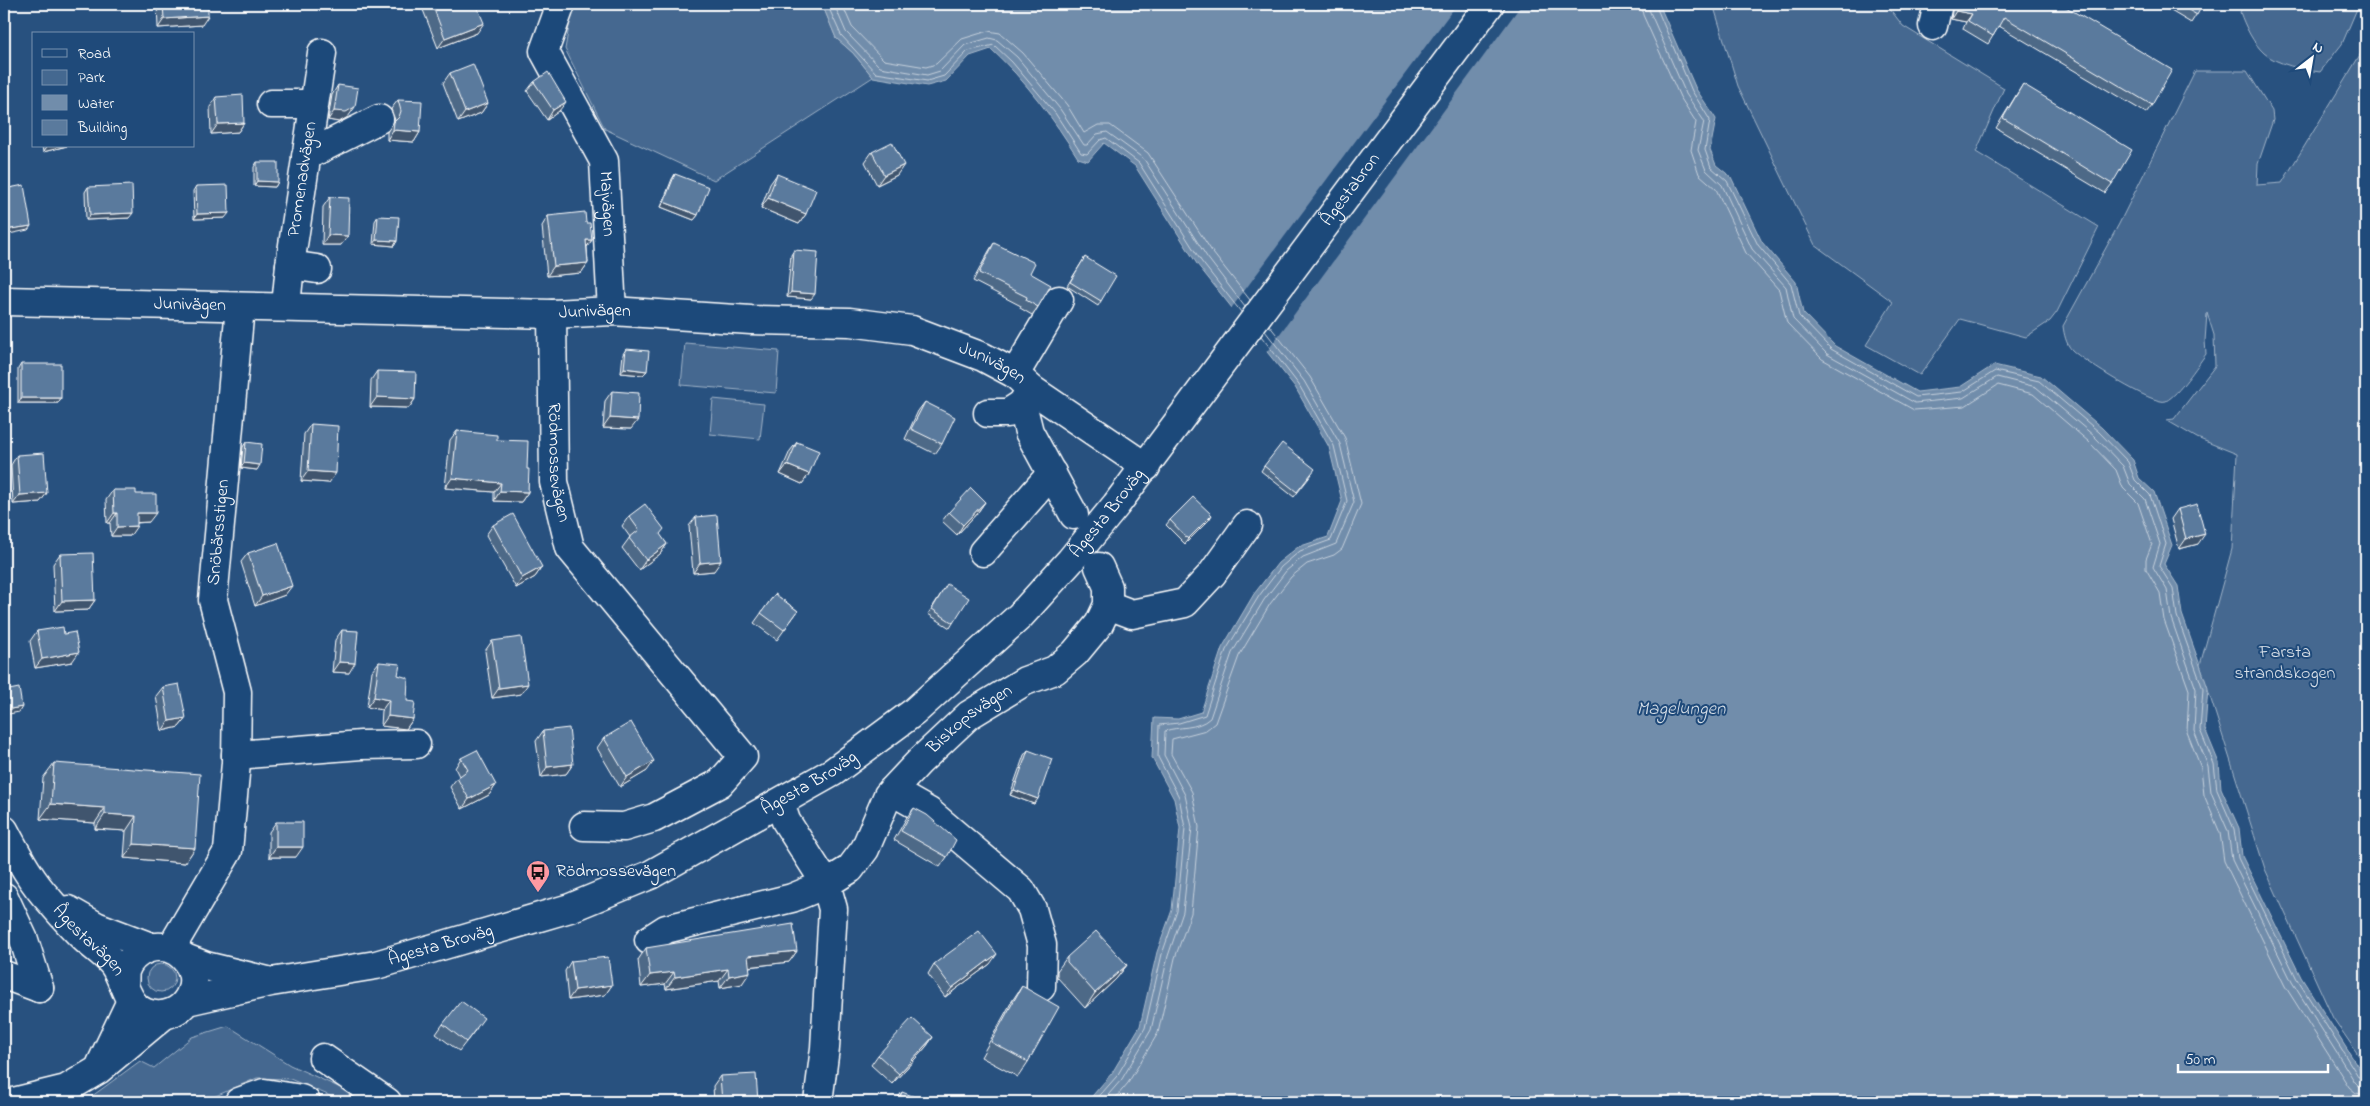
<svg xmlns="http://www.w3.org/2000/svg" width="2370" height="1106" font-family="'Indie Flower',sans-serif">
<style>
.green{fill:#446890;stroke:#a2b4c8}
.water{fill:#718dab;stroke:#aabbcd}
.pier{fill:#28517f}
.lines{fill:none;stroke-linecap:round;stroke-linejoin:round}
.shore{stroke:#c6d1dd;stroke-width:1}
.minor-casing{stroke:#fff;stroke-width:31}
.major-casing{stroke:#fff;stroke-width:31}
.minor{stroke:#1f4a7a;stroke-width:28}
.major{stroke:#1f4a7a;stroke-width:28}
.wall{fill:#4d6987;stroke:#fff}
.shaded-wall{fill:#3f556e;stroke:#fff}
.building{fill:#5a7a9d;stroke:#fff}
.labels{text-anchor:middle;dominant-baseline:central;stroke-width:4;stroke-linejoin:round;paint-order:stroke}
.street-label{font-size:18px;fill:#fff;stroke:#1f4a7a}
.park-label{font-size:18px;fill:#dae1e9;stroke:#1f4a7a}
.poi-label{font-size:18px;fill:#fff;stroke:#1f4a7a;text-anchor:start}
.water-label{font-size:19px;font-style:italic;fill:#d4dde6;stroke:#1f4a7a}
</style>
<rect width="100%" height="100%" fill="#28517f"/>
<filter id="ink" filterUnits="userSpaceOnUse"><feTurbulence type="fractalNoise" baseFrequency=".02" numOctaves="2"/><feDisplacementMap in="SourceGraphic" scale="10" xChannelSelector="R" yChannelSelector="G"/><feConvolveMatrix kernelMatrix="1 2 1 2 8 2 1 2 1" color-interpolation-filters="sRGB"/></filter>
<g filter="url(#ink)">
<path class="green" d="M573,4H822L836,38L853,53L873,77L714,180L605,129L565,49Z
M1713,4H1886L1903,26L2004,88L1976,152L2099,227L2057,312L2050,321L2026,337L1960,319L1920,375L1866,345L1893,302L1815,245L1738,86Z
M2245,4H2359L2342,44L2320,72C2305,70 2275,64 2264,53C2253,43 2245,26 2240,12Z
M2366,45V1066L2333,1018L2265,869L2200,665L2232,549L2237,454L2197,438L2166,420L2174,419L2215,366L2214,335L2207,313L2205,341L2206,354C2197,366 2179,394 2166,401C2154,406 2083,361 2072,350C2066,344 2064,334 2063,326L2119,224L2195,71H2247L2272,111L2273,120L2258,164L2257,185L2282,183Z
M685,343L779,351L776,393L681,385Z
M713,399L764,404L760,439L710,434Z
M147 978a14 14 0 1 1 28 0a14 14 0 1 1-28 0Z
M228,1026L290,1065L345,1090L361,1102H338L328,1095L290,1079L257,1078L202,1102H84L140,1061L154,1068L192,1037Z"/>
<path class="water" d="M822,4H1659L1696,89L1716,119L1710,150L1716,165L1731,177L1762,242L1796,282L1803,313L1835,346L1917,392L1960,387L1994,365L2041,376L2102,428L2133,460L2139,478L2154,492L2172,545L2164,564L2178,586L2182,614L2208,688L2205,729L2219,763L2221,788L2239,828L2242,856L2301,977L2366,1079V1102H1087L1112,1073L1140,1026L1157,952L1172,910L1180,828L1174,799L1152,758L1154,718L1178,719L1201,712L1222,648L1254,594L1278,563L1298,547L1328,537L1342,501L1329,447L1295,387L1197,264L1135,166L1104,143L1088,161L1078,158C1053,118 1026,81 991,49L970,56L946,81L927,86L873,77L853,53L836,38Z"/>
<path class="pier" d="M1457,4H1522L1265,354L1230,310Z"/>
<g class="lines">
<path class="shore" d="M827,4L841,35L876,73L927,81L944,76L968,51L994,45L1012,62L1055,113L1081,153L1087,154L1100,140L1106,138L1139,163L1201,261L1241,312
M834,4L846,32L880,67L927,75L940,71L965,45L989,38L997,40L1017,57L1060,109L1084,145H1087L1097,134L1107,132L1144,159L1207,257L1245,307
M842,4L852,27L884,60L926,67L936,64L962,39L988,31L1000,33L1023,53L1067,105L1084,133L1098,125H1110L1148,153L1213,253L1250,300
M1641,4L1643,15L1680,97L1696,122L1691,150L1699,174L1716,189L1746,253L1779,290L1787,323L1822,359L1914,410L1965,406L1998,385L2033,394L2089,442L2116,470L2123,488L2138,503L2152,544L2146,559V569L2160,593L2164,620L2189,690L2187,732L2201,768L2204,795L2220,833L2224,861L2285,986L2349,1087L2356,1093L2366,1095
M1648,4L1650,12L1686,94L1704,121L1698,150L1706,170L1722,185L1752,249L1786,287L1793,319L1827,354L1915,403L1963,398L1997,377L2036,387L2094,436L2123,466L2130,484L2145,499L2160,544L2153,567L2167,590L2171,618L2196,689L2194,731L2208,766L2211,792L2228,831L2232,860L2292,982L2355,1082L2359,1086L2366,1088
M1655,4L1692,91L1710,120L1705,150L1711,167L1727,181L1758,245L1791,284L1799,316L1831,349L1916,397L1962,392L1995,371L2039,381L2099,432L2128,462L2135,480L2150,495L2166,544L2159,566L2173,588L2177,616L2203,689L2200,730L2214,764L2217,790L2234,829L2238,858L2297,979L2360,1079L2366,1081
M1094,1102L1117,1076L1145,1028L1162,954L1177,911L1185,828L1179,797L1158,757L1159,725L1179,723L1205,715L1226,650L1259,596L1281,567L1300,551L1331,540L1347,501L1334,446L1299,385L1261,336
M1102,1102L1122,1079L1151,1030L1168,956L1183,912L1192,827L1185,795L1164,755L1165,731C1178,726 1197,730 1210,718L1232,653L1264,600L1286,571L1303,557L1336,544L1354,502L1340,444L1304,381L1265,331
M1112,1102L1128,1083L1158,1033L1175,958L1191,913L1199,827L1192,792L1171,754L1172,739L1206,730L1215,723L1239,656L1270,604L1291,577L1307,564L1334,555L1342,549L1361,504L1345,438L1310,377L1269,325"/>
<g class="minor-casing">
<g id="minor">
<path id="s1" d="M561,4L544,51L604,161L612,311"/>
<path d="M1933,26L1938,4"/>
<path d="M271,104H314"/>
<path d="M306,156L379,119"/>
<path d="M290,265L317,269"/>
<path id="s2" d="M4,301L552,314L612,311L751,320L850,322L912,330L983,357L1015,374L1031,389L1146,467"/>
<path id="s3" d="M286,306L290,265L322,53"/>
<path id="s4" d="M552,314L554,482L570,548L743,757L720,783L654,818L624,827L584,826"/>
<path d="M1015,374L1059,300"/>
<path d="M1031,389L1022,404L1029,432L1074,515"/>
<path d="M988,413H1008L1022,404"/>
<path d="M983,552L1052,473"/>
<path d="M1108,605L1132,614L1185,603L1212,574L1247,525"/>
<path d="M236,755L361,745L416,744"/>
<path d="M892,791L929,812L1021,890L1032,909L1042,945L1041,987"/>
<path d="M780,803L786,821L826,884L833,909L825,1048L818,1102"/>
<path d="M4,897L24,940L39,988"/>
<path id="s5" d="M649,940L666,929L792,898L826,884L850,869L865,849L888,795L920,761L969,715L1025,681L1055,670L1075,653L1099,624L1108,605V587L1099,567"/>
<path id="s6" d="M171,948L228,851L236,763L237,692L213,600L240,307"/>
<path d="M4,975L39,988"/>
<path d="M323,1058L387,1102"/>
<path d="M101,1064L131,1001"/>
<path d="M13,1102L66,1089L98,1070L164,1015"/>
<path d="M239,1102L264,1093L301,1099L306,1102"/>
</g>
</g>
<g class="major-casing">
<g id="major">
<path id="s7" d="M4,830C17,854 30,880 49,900C60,913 72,927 85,939C94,947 106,955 113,964C125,980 126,1006 146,1013C185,1026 212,976 177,952C158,940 132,950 125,971C124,976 125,982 124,986"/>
<path d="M68,910L96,926L151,947"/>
<path d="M185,958L206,966L268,981"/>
<path id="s8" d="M187,1001L271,982L376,965L570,908L650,875L833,772L914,712L1020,616L1070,561L1116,505L1490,4"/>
</g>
</g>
<use href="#minor" class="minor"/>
<use href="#major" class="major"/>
</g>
<path class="wall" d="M157,4H208L202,25L158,28Z
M427,4H432L477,33L438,48L423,10Z
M1953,4H2061L2152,105L2146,113L1999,26L1988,44L1963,29L1966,22L1951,19Z
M2159,4H2203L2191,23Z
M450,73L488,103L481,113L458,122L443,83Z
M534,82L559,111L547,120L527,91Z
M2023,84L2112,184L2105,193L1996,128Z
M338,85L348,117L339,122L328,120L332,95Z
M216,97L244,123L238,132L211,134L210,107Z
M398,100L420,132L414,142L387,140V132L395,120L391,109Z
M42,146H67L43,152Z
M872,152L897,175L877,185L865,162Z
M257,162L278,182L275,187L254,186V167Z
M675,174L698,215L694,220L661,207L672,179Z
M777,174L806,214L799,224L761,208L770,184Z
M196,186L225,218L194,219L193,191Z
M88,187L129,218L86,220L85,192Z
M330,197L341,245H322L323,207Z
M378,216L397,241L394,246L373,244L375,221Z
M548,216L586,223L592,240L587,247L588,263L581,273L547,276L542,226Z
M994,243L1038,307L1032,315L1020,308L1021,306L973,281L989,251Z
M794,250L811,299L787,297L791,255Z
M1085,257L1101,301L1098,306L1067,286Z
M626,349L647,371L643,375L621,373L623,354Z
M21,364L61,398L58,403H18V369Z
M377,371L415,399L409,408L370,407L371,380Z
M612,391L631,429L603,428L605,401Z
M925,402L942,444L935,454L905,439L918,411Z
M311,424L329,483L301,481L304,434Z
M457,431L497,440L527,469L528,492L521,502L494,501V492L445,488L450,440Z
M246,442L257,470L241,468L243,447Z
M797,442L809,474L802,484L780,474L790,451Z
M17,455L47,493L40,502L13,504L11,465Z
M1264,466L1312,474L1294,497L1261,471Z
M113,490L136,494L149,522L137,523L130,536H111L110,523H107L106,500Z
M985,502L978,512L957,535L942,521L949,512Z
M2178,509L2198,544L2179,549L2171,519Z
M629,516L660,535L667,544L660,554L639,570L622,548L630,537L622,526Z
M696,517L714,571L693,573L689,526Z
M1170,520H1209L1185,544L1166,525Z
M493,525L542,567L535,577L516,588L486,535Z
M248,553L285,595L255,606L241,562Z
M60,554L95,600L88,610L55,611L53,564Z
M944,589L953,623L950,628L928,614Z
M775,594L798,611L777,640L754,623Z
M342,630L349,673L332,672L335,640Z
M37,631L64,634L72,662L35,668L30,641Z
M492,641L521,694L492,698L485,651Z
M379,662L398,675L413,719L406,729L381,726L382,710L367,707L372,671Z
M163,687L186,718L179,727L162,731L156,696Z
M543,731L573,764L566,774L541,777L536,741Z
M604,738L647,771L620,787L597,748Z
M1028,750L1034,804L1010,795L1024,755Z
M461,758L496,785L489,795L462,809L450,787L457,778L459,776L455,768Z
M54,763L195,848L185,863L124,858L126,831L95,829V823L40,819L43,778Z
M914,808L947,857L940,867L894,840L907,817Z
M276,822L296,857H269V832Z
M646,948L797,951L789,962L749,967L742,984L720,988L719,981L666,989L665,984L641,987L638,960Z
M1067,957L1127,965L1116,979L1085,1008L1057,977V971Z
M571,961L612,985L605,995L568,1000L565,971Z
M934,964H990L945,997L928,974Z
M1022,986L1028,1062L1018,1077L981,1057L1012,1001Z
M443,1024L477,1028L459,1051L436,1034Z
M933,1037L926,1047L892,1084L871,1065L878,1055Z
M720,1076L758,1102H714L713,1086Z
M902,1092L898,1102H895Z"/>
<path class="shaded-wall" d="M1956,11L1972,14L1966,22L1951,19Z
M208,16L202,25L158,28L164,19Z
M484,23L477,33L438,48L445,38Z
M566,102L559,111L547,120L553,110Z
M488,103L481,113L458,122L465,112Z
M355,107L348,117L339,122L328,120L334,111Z
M244,123L238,132L211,134L218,124Z
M393,130L420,132L414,142L387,140Z
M47,146H67L43,152Z
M904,165L897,175L877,185L884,175Z
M257,181L278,182L275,187L254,186Z
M768,198L806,214L799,224L761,208Z
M664,202L698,215L694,220L661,207Z
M133,213L129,218L86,220L90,215Z
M229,213L225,218L194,219L197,214Z
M31,226L28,230L4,235V230Z
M328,235L348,236L341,245H322Z
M376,240L397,241L394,246L373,244Z
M586,240H592L585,249Z
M588,263L581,273L547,276L554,266Z
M791,292L815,294L811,299L787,297Z
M624,368L647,371L643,375L621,373Z
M377,397L415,399L409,408L370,407Z
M21,398H61L58,403H18Z
M610,418L638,420L631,429L603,428Z
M244,463L260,465L257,470L241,468Z
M787,465L809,474L802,484L780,474Z
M308,471L336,473L329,483L301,481Z
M452,478L501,483L494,492L445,488Z
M500,491L528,492L521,502L494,501Z
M47,493L40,502L13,504L20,495Z
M985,502L978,512L957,535L963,525Z
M114,513H117L110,523H107Z
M137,513H156L149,522L130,523Z
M1212,515L1209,520L1185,544L1188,539Z
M137,526L130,536H111L117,527Z
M2205,534L2198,544L2179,549L2186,539Z
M667,544L660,554L639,570L646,560Z
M721,561L714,571L693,573L700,563Z
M542,567L535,577L516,588L522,578Z
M292,586L285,595L255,606L262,596Z
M95,600L88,610L55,611L62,601Z
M79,652L72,662L35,668L42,659Z
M339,662L355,663L349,673L332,672Z
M528,684L521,694L492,698L499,688Z
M374,697L389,700L382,710L367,707Z
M22,707L19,712L4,715V712L5,710Z
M388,716L413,719L406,729L381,726Z
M186,718L179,727L162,731L169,721Z
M654,761L647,771L620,787L627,777Z
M573,764L566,774L541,777L547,767Z
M496,785L489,795L462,809L469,799Z
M1014,790L1038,799L1034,804L1010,795Z
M51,804L105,808L95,823L40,819Z
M105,814L136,816L126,831L95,829Z
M134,844L195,848L185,863L124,858Z
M276,847H303L296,857H269Z
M797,951L789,962L739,968L748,956Z
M997,954L990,964L945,997L952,988Z
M1127,965L1116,979L1085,1008L1095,993Z
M728,969L719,981L666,989L675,977Z
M674,972L665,984L641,987L650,975Z
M750,972L742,984L720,988L729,976Z
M612,985L605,995L568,1000L575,990Z
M933,1037L926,1047L892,1084L899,1074Z"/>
<path class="building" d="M163,4H208V16L164,19Z
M432,4H476L484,23L445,38Z
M1957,4H2061L2172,70L2152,105L2004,17L1993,36L1968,21L1972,14L1956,11Z
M2178,4H2203L2197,15Z
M4,59L9,64L4,69Z
M473,64L488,103L465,112L450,73Z
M548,72L566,102L553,110L534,82Z
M2023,84L2132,150L2112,184L2003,118Z
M338,85L358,88L355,107L346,112L334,111Z
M243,95L244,123L218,124L216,97Z
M398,100L422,101L420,132L393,130L394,122L399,117L401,111Z
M892,142L904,165L884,175L872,152Z
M257,162H278V182L257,181Z
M675,174L709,187L698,215L664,202Z
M777,174L816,190L806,214L768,198Z
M24,185L31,226L4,230V189Z
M132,185L133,213L90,215L88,187Z
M228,185L229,213L197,214L196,186Z
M330,197L349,198L348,236L328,235Z
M585,212L586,223H590L592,240H586L588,263L554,266L548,216Z
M378,216L399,217L397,241L376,240Z
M994,243L1035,263L1030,273L1051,285L1038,307L1026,300L1027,297L979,273Z
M794,250L818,252L815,294L791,292Z
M1085,257L1116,276L1101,301L1070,282Z
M626,349L649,351L647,371L624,368Z
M21,364H61V398H21Z
M377,371L416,372L415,399L377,397Z
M612,391L639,393L638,420L610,418Z
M925,402L955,417L942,444L911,429Z
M311,424L338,426L336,473L308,471Z
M457,431L497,435V440L528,441L527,469H529L528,492L500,491L501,483L452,478Z
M246,442L262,444L260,465L244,463Z
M797,442L819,451L809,474L787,465Z
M1282,443L1315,469L1297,492L1264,466Z
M44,453L47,493L20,495L17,455Z
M971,488L985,502L963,525L949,512Z
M113,490H136V494H156V513H137V526L117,527V513H114Z
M1193,497L1212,515L1188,539L1170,520Z
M645,504L664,529L660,534L667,544L646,560L629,538L639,530L629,516Z
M2197,504L2205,534L2186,539L2178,509Z
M513,514L542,567L522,578L493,525Z
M717,515L721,561L700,563L696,517Z
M278,543L292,586L262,596L248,553Z
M93,553L95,600L62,601L60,554Z
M947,584L969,598L953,623L932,609Z
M775,594L798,611L784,630L761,613Z
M63,627L64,634L75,632L79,652L42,659L37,631Z
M342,630L358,631L355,663L339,662Z
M521,637L528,684L499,688L492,641Z
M379,662L400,664L398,675L408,678L407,701L415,702L413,719L388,716L389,700L374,697Z
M179,684L186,718L169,721L163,687Z
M19,688L22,707L5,710L4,703V691Z
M631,722L654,761L627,777L604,738Z
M569,728L573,764L547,767L543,731Z
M477,750L496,785L469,799L457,778L468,770L461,758Z
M1028,750L1052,759L1038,799L1014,790Z
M54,763L200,774L195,848L134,844L136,816L105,814V808L51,804Z
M914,808L927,815L956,840L947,857L901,831Z
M276,822H303V847H276Z
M793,924L797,951L748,956L750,972L729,976L728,969L675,977L674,972L650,975L646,948Z
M979,931L997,954L952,988L934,964Z
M1096,931L1127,965L1095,993L1067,962V957Z
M608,957L612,985L575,990L571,961Z
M1022,986L1059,1007L1028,1062L991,1042Z
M461,1001L484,1018L466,1042L443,1024Z
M912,1018L933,1037L899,1074L878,1055Z
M756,1074L758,1102H722L720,1076Z
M902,1092L928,1102H898Z"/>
</g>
<defs>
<g id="bus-pin" transform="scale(1.25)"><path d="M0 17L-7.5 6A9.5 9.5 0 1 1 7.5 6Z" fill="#ff9aa2" stroke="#1f4a7a"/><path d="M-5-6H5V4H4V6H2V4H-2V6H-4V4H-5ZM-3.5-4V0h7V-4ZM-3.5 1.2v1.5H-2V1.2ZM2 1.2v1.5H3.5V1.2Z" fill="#111"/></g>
</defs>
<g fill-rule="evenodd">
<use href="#bus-pin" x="538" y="872"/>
</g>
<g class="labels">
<g class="street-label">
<text stroke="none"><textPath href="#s3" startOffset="128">Promenadvägen</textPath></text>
<text stroke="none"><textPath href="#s8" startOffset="1475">Ågestabron</textPath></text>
<text stroke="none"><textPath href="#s1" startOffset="218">Majvägen</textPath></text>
<text stroke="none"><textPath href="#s2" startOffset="186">Junivägen</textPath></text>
<text stroke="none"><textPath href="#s2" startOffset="591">Junivägen</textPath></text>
<text stroke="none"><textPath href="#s2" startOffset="996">Junivägen</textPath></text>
<text stroke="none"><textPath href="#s4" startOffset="149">Rödmossevägen</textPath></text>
<text stroke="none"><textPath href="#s8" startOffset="1070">Ågesta Broväg</textPath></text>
<text stroke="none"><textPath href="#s6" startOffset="435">Snöbärsstigen</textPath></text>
<text stroke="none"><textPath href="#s5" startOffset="411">Biskopsvägen</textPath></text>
<text stroke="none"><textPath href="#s8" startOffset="665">Ågesta Broväg</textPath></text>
<text stroke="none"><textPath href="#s7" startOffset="140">Ågestavägen</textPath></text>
<text stroke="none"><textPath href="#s8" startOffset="260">Ågesta Broväg</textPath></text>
</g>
<g class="park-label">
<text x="2285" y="653">Farsta<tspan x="2285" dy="21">strandskogen</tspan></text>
</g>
<g class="poi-label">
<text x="556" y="872">Rödmossevägen</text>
</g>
<g class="water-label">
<text x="1681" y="709">Magelungen</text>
</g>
</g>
<rect width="2370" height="1106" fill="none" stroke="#1f4a7a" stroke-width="20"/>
<rect x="10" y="10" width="2350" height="1086" fill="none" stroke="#fff" stroke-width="2" filter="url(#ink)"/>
<rect x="32" y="32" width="162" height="115" fill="#1f4a7a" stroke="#7992af"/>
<rect x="42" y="49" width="25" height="8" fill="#1f4a7a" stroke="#7992af"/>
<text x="78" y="58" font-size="15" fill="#ffffff">Road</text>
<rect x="42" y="70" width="25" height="15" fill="#446890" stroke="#7992af"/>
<text x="78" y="82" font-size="15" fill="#ffffff">Park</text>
<rect x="42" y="95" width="25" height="15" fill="#718dab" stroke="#7992af"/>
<text x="78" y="108" font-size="15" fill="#ffffff">Water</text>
<rect x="42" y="120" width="25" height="15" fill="#5a7a9d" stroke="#7992af"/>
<text x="78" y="132" font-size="15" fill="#ffffff">Building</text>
<g transform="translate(2312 58) rotate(31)" stroke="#1f4a7a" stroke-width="4" paint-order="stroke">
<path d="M0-4L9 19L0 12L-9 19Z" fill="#ffffff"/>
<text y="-8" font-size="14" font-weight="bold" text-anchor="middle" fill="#ffffff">N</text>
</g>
<path d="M2178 1064v8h150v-8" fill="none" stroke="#ffffff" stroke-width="2.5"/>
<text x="2185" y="1064" font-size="15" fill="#ffffff" stroke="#1f4a7a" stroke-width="4" paint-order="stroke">50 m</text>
</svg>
